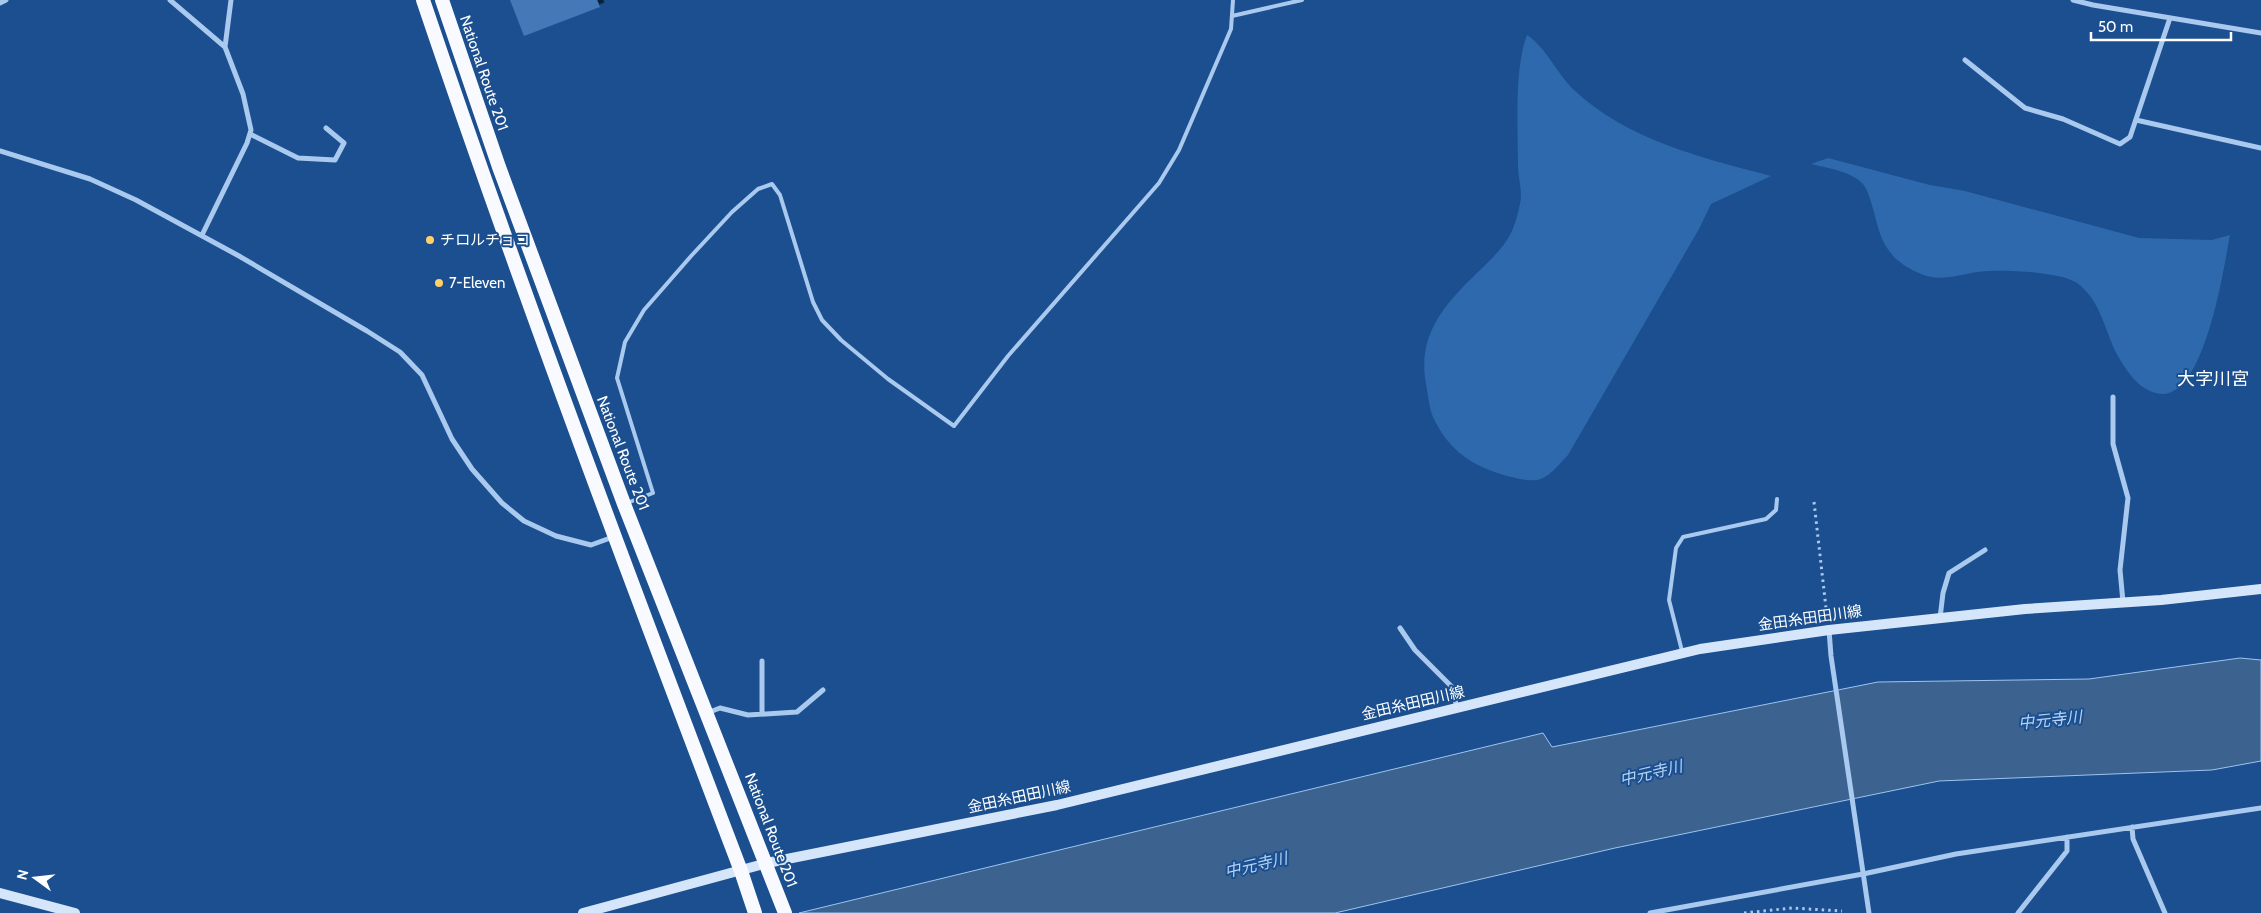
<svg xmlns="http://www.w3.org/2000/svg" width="2261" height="913" font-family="Cabin,'Noto Sans JP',sans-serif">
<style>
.green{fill:#2e69ad}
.water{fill:#3c6290;stroke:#9cc4f0}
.building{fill:#4478b7;filter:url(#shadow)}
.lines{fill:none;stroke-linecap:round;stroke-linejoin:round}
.path{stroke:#a9c9ee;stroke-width:3;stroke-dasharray:2.5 4;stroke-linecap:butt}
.service{stroke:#a9c9ee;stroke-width:4}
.minor{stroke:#a9c9ee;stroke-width:5}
.secondary{stroke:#d6e6fa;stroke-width:10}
.trunk{stroke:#f8faff;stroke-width:14}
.poi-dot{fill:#ffd166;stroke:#1b4f8f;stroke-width:2}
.labels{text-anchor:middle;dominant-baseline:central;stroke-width:4;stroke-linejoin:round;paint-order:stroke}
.street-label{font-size:15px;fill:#fff;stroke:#1b4f8f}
.poi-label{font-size:15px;fill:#fff;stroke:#1b4f8f;text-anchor:start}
.water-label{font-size:16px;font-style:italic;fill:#b5d3f5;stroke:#1b4f8f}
.quarter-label{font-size:18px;fill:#fff;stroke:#1b4f8f}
</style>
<defs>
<filter id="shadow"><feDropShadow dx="4.5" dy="-4.5" stdDeviation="0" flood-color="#0009"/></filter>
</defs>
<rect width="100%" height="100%" fill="#1b4f8f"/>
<path class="green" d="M1527,35C1545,46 1558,75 1574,90C1627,140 1703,158 1771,176L1711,204L1699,229L1568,455C1544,481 1542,485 1507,476C1472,466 1449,451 1433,417C1429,407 1428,395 1426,384C1417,335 1444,305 1477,273C1489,261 1503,249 1511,233C1515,225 1518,213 1520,204C1523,192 1518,178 1518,166C1518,129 1514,68 1527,35Z
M1828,158L1930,185L1965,191L2139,238L2212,240L2230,235C2224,266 2204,407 2156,393C2138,388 2129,374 2119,358C2105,334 2102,301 2077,283C2060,271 1998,269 1977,272C1959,275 1939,282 1921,274C1890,261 1881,244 1874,212C1871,203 1869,192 1863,184C1851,171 1827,168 1811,164Z"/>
<path class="water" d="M2240,658L2261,660V761L2212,770L1939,781L1615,848L1335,913H799L1543,733L1552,747L1878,682L2089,679Z"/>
<path class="building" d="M510,0H597L600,7L524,36Z"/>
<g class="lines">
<path class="path" d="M1814,502L1827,617
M1744,913L1792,908L1842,911"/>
<path class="service" d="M1232,16L1302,0
M627,503L653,493L617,378L625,342L644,310L692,255L732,212L758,189L772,184L780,195L813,302L822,320L841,340L888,379L954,426L1008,356L1159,183L1179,150L1231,29L1233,0
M1682,651L1669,600L1676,548L1683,537L1766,519L1776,510L1777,499"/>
<path class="minor" d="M170,0L225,47
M2073,0L2093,5L2261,33
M0,3L6,0
M1965,60L2025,108L2063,119L2120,144L2130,137L2170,18
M2136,120L2261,148
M250,134L298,158L335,160L344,143L326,128
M0,151L90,179L136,200L239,256L367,331L400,352L422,375L452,439L472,469L502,503L524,521L556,536L591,545L613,537
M202,235L247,143L251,130L243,94L225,47L231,0
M2113,397V444L2128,498L2120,570L2123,602
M1940,618L1943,593L1949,573L1985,550
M1400,628L1415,650L1452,687L1457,708
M1829,630L1831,656L1869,913
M707,713L720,708L748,715L797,712L823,690
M762,714V661
M2132,827L2133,839L2165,913
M1650,913L1863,874L1956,854L2261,808
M2018,913L2067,851V837"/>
<path class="secondary" d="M0,893L75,913
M583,913L767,863L1057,805L1700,649L1829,630L2025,609L2161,600L2261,589"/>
<path class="trunk" d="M423,0C522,293 631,582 741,871L755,913
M442,0L499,167L624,504L785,913"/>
</g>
<g class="poi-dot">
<circle cx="430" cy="240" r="5"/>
<circle cx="439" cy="283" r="5"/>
</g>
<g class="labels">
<g class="street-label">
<text transform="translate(484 73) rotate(71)">National Route 201</text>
<text transform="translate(623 453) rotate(69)">National Route 201</text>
<text transform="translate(1810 618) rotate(-8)">金田糸田田川線</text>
<text transform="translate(1413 703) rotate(-13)">金田糸田田川線</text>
<text transform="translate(1019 797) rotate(-12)">金田糸田田川線</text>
<text transform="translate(771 830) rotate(69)">National Route 201</text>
</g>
<g class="poi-label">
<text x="440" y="240">チロルチョコ</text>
<text x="449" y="283">7-Eleven</text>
</g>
<g class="water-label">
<text transform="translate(2050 720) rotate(-6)">中元寺川</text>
<text transform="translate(1651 773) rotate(-13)">中元寺川</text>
<text transform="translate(1256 865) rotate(-13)">中元寺川</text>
</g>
<g class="quarter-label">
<text x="2213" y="379">大字川宮</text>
</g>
</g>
<g transform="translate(35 878) rotate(285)" stroke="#1b4f8f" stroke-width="4" paint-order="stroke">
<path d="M0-4L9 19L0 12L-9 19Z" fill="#ffffff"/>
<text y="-8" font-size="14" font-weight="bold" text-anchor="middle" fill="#ffffff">N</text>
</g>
<path d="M2091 32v8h140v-8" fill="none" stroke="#ffffff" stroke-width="2.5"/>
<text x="2098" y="32" font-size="15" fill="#ffffff" stroke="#1b4f8f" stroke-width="4" paint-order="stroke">50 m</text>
</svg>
